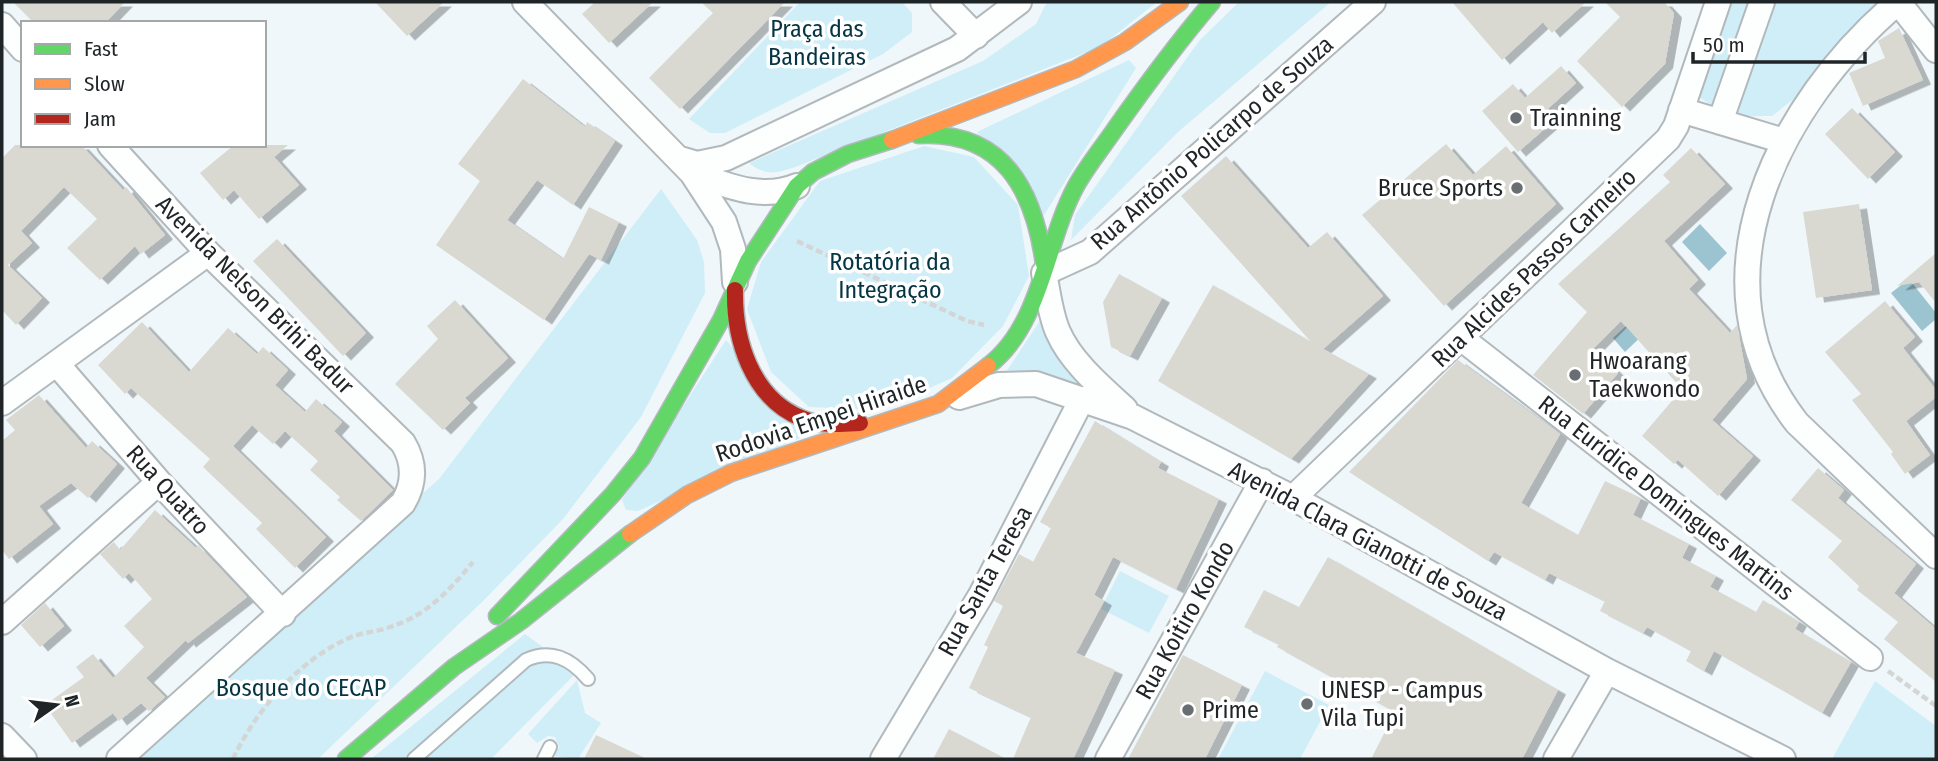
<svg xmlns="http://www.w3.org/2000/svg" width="1938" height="761" font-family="'Fira Sans Condensed',sans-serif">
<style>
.green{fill:#d0eef8}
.water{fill:#9cc3d0}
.building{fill:#d9d9d2;filter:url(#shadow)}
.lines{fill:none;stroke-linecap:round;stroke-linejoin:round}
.lane-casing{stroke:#b2b9bc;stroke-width:16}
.street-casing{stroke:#b2b9bc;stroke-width:28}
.fast-casing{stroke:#b2b9bc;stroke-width:19}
.slow-casing{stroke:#b2b9bc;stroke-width:19}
.jam-casing{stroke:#b2b9bc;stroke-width:19}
.path{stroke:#d4d6d6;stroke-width:4.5;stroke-dasharray:7 3.5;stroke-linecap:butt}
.lane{stroke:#fdfefe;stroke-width:12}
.street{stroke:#fdfefe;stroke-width:24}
.fast{stroke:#63d668;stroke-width:16}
.slow{stroke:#ff974d;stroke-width:16}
.jam{stroke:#b3261e;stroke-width:16}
.poi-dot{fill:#686e71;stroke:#fff;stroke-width:2.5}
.labels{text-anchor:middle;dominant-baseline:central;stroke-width:7;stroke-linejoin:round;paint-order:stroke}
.park-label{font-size:24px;fill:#043543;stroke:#fff}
.poi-label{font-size:24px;fill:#1f2527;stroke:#fff;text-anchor:start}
.street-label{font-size:24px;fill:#1f2527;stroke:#fff}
</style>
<defs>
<filter id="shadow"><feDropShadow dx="8" dy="4.5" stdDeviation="0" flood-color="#0004"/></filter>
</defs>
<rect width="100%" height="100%" fill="#eff7fa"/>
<path class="green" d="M800,2H902L912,13V32L883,54L725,133H710L689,119Z
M1047,2H1157L1100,47L798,166C778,173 766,177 749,163L983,61L1036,24Z
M1239,2H1331L1178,132L1071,240L1075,215L1199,41Z
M1725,2H1882L1829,54L1801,93L1772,116H1728L1693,93Z
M1129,60L1136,68L1044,215L977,132Z
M924,146L974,157L1018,205L1029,276L1003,326L952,378L880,410L809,407L771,372L747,309L761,262L820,181Z
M661,189L697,240L704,262L705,293L641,417L563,519L484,600L318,759H125L439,479Z
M1043,316L1109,401L999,383Z
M726,340L807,435L638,511L626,510L622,500Z
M1120,571L1169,596L1149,633L1101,609Z
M525,634L577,672L491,759H371Z
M1265,671L1329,705L1300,759H1218Z
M577,680L585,713L601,723L578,759L554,756L559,747L555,737L548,736L537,743L528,734Z
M1875,681L1936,726L1934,759H1832Z"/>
<path class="water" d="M1700,224L1727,253L1709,271L1682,242Z
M1909,279L1936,313V319L1922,331L1891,293Z
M1638,315L1650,328L1625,352L1613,338Z"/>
<path class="building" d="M13,2H125L105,23H34Z
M375,2H444L407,36Z
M595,2H653L609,43L582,14Z
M701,2H785L680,109L649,78L713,13Z
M1452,2H1586L1552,33L1543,22L1502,60Z
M1605,2H1664L1674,13L1665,64L1622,107L1577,61L1620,17Z
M1899,28L1923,80L1863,106L1849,73L1885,58L1878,41Z
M1561,66L1576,83L1541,115L1549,125L1518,152L1482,111L1513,84L1525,98Z
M523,79L585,127L587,122L615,141L573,205L537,180L507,220L563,259L589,207L619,222L601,260L589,254L544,320L436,245L480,181L458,164Z
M1852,108L1895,152L1868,179L1825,134Z
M1446,144L1473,175L1506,146L1556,204L1444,306L1362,215Z
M15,145H81L123,190L126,187L165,235L141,254L135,246L100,280L67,248L97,219L64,187L21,231L32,243L8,265L42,298L16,325L2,310V158Z
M234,145H288L274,157L299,185L259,219L234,190L223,200L200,173Z
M1691,148L1725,184L1664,241L1698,280L1689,289L1730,333L1737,325L1747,379L1712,420L1753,456L1718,496L1678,460L1674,464L1642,436L1682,389L1621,321L1592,350L1618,373L1583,414L1533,375L1587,312L1558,284L1670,182L1663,175Z
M1226,156L1308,248L1327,232L1383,296L1323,349L1369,374L1291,459L1158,381L1213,285L1311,342L1181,196Z
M1859,204L1872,290L1816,298L1803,212Z
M277,239L366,333L343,356L253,261Z
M1936,253V303L1919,282L1897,286Z
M1119,274L1162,298L1130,356L1111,347L1103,302Z
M455,300L508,358L465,398L470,403L443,430L395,384L438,339L427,326Z
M1885,301L1915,337L1903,348L1936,390V397L1906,421L1930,455L1905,474L1891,454L1893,452L1852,400L1861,394L1825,352Z
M142,322L189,372L228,328L257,354L263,347L288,370L275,385L305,412L316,399L342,422L334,431L393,490L361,521L337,500L340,497L310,470L318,461L285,431L273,444L252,425L233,446L326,537L295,568L256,529L262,523L203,467L210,459L131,388L125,394L98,365Z
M1458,360L1560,434L1521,503L1578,535L1605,481L1641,498L1633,515L1689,544L1682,558L1716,576L1710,587L1756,612L1763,600L1799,622L1795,629L1851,662L1822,713L1714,651L1704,671L1686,661L1691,651L1647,627L1643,633L1600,611L1605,601L1549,573L1545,580L1494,552L1488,561L1349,472Z
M39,395L86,448L92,441L117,464L88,498L71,483L39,506L53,524L9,559L2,550V441L15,430L6,420Z
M1095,421L1161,462L1158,468L1219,499L1176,589L1113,557L1094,595L1104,601L1076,653L1115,670L1073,759H1013L1031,717L969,688L988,647L984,645L1003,606L994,601L1019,554L1033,562L1051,528L1040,522Z
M1818,468L1844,490L1838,498L1916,564L1894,593L1936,629V682L1884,639L1898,622L1857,590L1859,586L1828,557L1842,541L1791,500Z
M155,510L196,548L198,545L247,597L188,643L186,640L146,678L165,697L149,711L141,703L119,721L113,713L72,743L45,705L84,677L76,667L93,654L113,678L144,647L124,626L152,599L129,573L123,579L100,554L114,542L120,550Z
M1328,557L1558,690L1522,759H1371L1395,712L1277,647L1279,644L1244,627L1264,590L1299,607Z
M45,603L64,626L40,647L21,625Z
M1183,655L1242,685L1205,759H1128Z
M949,729L1006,759H933Z
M596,735L647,759H584Z"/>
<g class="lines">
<g class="lane-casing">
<path id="lane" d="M414,759L526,660C551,649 570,658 588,679
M544,759L550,747"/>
</g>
<g class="street-casing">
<path id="street" d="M525,2L692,173L724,222L733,249L735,282
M943,2L976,36
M1898,2C1779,103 1686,281 1797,423L1936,556
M1898,2L1936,50
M2,25L23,49
M1681,110L1784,141
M1720,122L1762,2
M110,145L208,253L403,443C415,463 415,483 403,503L119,759
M680,159L697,164L726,158L957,49L1019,2
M692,173C726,185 761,201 797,186
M1461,338L1870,658
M57,364L159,482L283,614
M959,397L999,385L1036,384L1133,417L1293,498L1607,671L1783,759
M2,403L208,253
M1125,409C1101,387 1071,362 1058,332C1050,314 1048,292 1044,273L1090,252L1373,2
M1293,498L1668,139L1676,126L1718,2
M2,622L159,482
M2,736L24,759
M883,759L981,595L1082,399
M1108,759L1262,481
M1556,759L1607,671"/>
</g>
<g class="fast-casing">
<path id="fast" d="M918,135C1002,130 1034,189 1044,264
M988,366C1042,325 1045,243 1076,186C1087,166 1102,148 1115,129C1146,85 1177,43 1212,2
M497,616L613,494L642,458L721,320L748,261L797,186L813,172L848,154L892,140
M346,759L454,667L521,621L630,534"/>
</g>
<g class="slow-casing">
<path id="slow" d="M892,140L1076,69L1125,42L1180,2
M630,534L687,495L731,473L938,404L988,366"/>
</g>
<g class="jam-casing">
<path id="jam" d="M735,290C734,339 751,397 801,418C819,426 841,424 860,423"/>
</g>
<path class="path" d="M797,241L967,321L984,325
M1888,671L1936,706
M233,759C256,710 299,660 349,638C362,632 377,632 390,627C426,616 449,591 473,562"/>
<use href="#lane" class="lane"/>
<use href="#street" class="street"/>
<use href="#fast" class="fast"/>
<use href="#slow" class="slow"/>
<use href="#jam" class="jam"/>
</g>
<g class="poi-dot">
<circle cx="1516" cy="118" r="7"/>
<circle cx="1517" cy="188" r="7"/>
<circle cx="1575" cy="375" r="7"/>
<circle cx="1307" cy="704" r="7"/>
<circle cx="1188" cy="710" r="7"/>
</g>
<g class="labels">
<g class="park-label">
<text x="817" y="29">Praça das<tspan x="817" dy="28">Bandeiras</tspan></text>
<text x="890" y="262">Rotatória da<tspan x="890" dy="28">Integração</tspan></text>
<text x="301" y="688">Bosque do CECAP</text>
</g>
<g class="poi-label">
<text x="1530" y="118">Trainning</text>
<text x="1503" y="188" text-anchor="end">Bruce Sports</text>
<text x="1589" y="361">Hwoarang<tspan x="1589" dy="28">Taekwondo</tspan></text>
<text x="1321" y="690">UNESP - Campus<tspan x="1321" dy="28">Vila Tupi</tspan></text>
<text x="1202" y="710">Prime</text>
</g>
<g class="street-label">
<text transform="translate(1212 143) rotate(-41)">Rua Antônio Policarpo de Souza</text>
<text transform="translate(1534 268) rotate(-44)">Rua Alcides Passos Carneiro</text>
<text transform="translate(255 295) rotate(45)">Avenida Nelson Brihi Badur</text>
<text transform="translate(821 419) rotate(-19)">Rodovia Empei Hiraide</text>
<text transform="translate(168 490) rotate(48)">Rua Quatro</text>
<text transform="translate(1666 498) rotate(38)">Rua Euridice Domingues Martins</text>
<text transform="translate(1368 541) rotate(28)">Avenida Clara Gianotti de Souza</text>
<text transform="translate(985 581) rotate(-61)">Rua Santa Teresa</text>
<text transform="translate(1185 620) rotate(-61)">Rua Koitiro Kondo</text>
</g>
</g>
<rect width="1938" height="761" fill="none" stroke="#1f2527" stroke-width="7"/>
<rect x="21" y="21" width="245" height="126" fill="#ffffff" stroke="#a5a8a9" stroke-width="2"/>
<rect x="35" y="44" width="35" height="10" fill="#63d668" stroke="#a5a8a9" stroke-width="2"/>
<text x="84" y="56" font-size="21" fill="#1f2527">Fast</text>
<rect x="35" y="79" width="35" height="10" fill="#ff974d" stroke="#a5a8a9" stroke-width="2"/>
<text x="84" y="91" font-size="21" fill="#1f2527">Slow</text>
<rect x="35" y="114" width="35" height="10" fill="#b3261e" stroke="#a5a8a9" stroke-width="2"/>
<text x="84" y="126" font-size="21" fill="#1f2527">Jam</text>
<g transform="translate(56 705) rotate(76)" stroke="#ffffff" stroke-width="5" paint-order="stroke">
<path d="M0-5L12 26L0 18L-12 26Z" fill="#1f2527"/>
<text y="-10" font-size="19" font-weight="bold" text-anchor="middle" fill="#1f2527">N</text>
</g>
<path d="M1693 52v10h172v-10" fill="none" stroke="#1f2527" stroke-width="3.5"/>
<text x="1703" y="52" font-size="21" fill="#1f2527" stroke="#ffffff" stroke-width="5" paint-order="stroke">50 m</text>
</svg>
